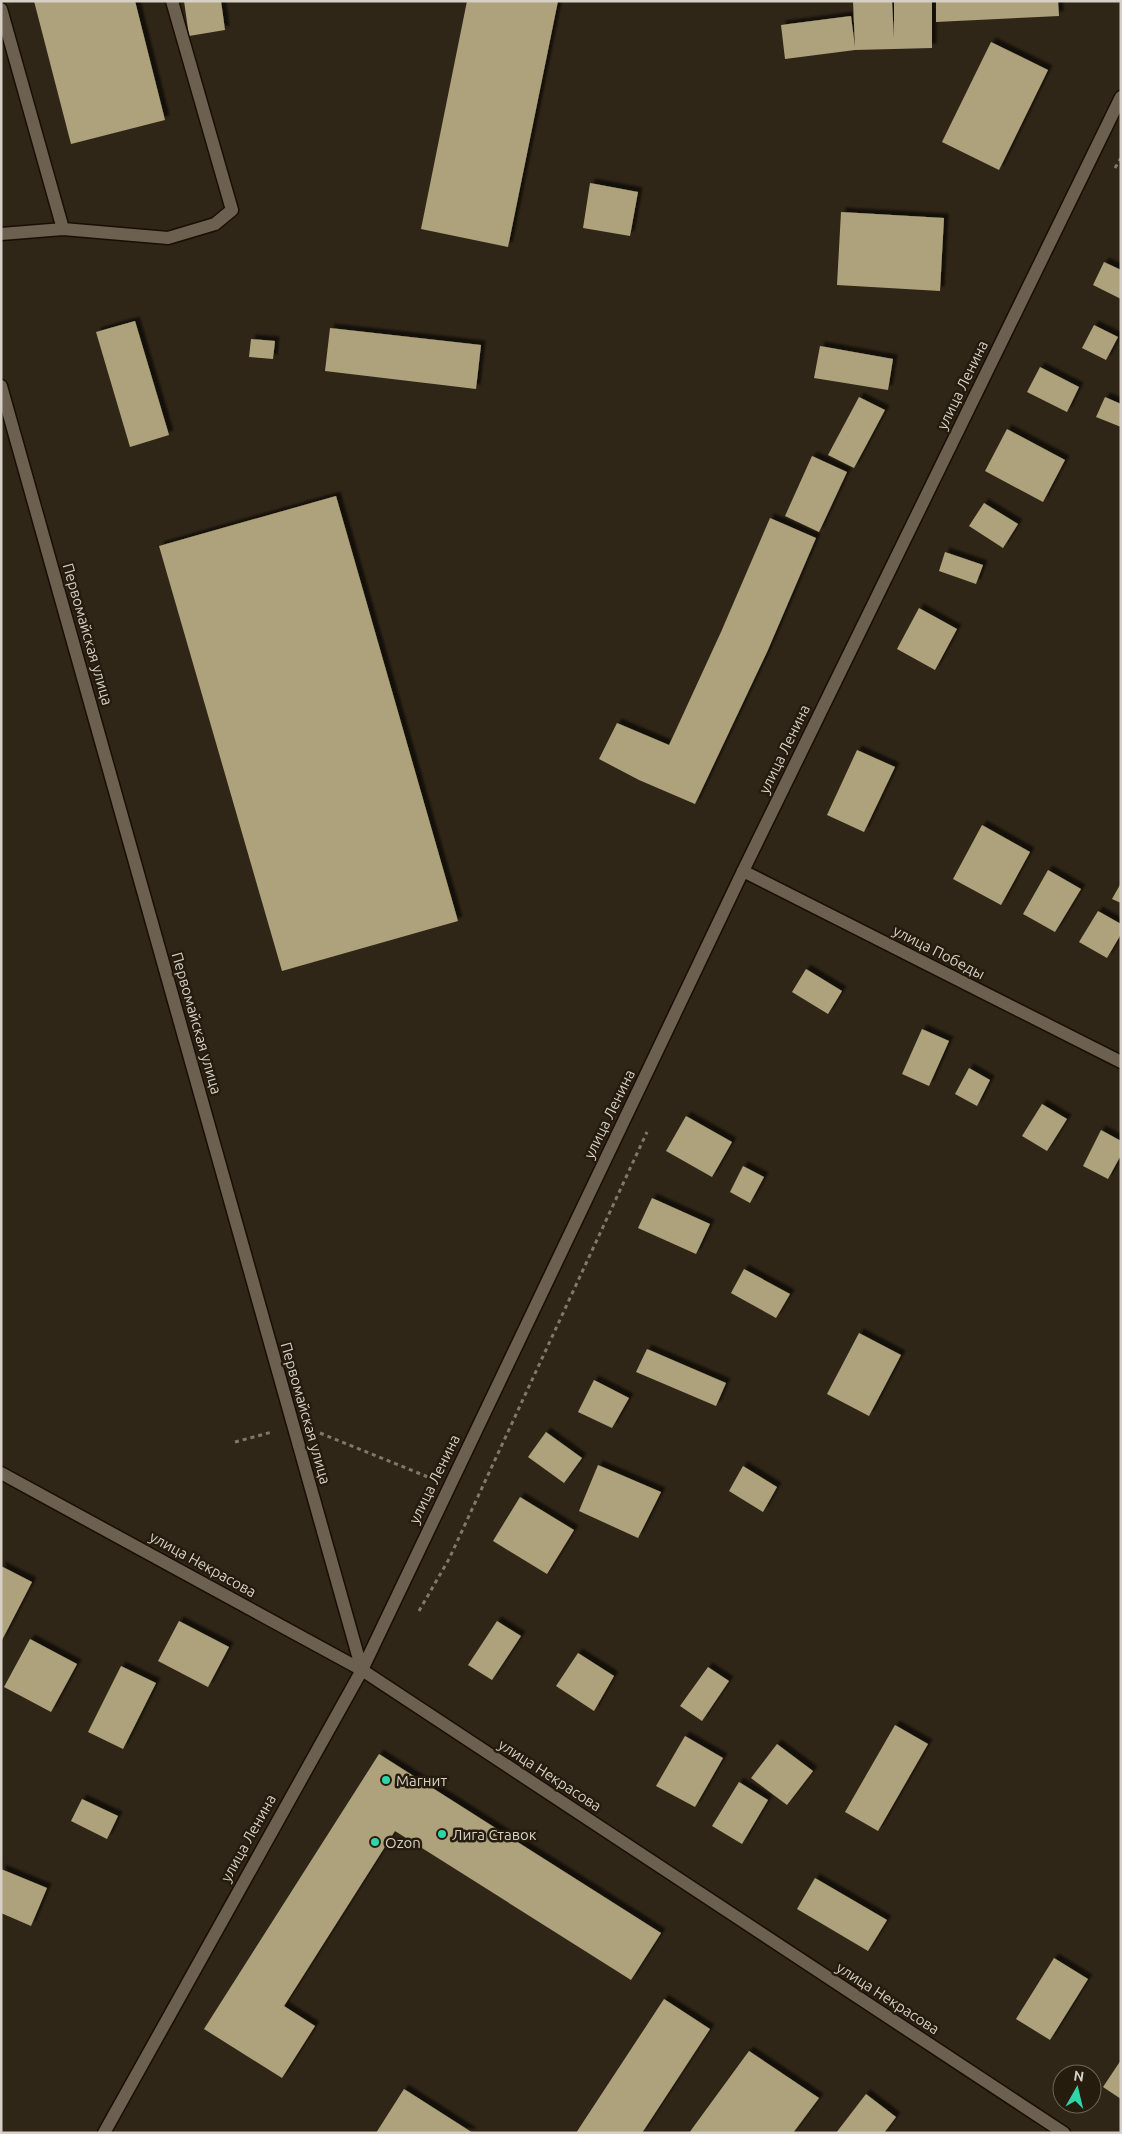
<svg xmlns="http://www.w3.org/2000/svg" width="1122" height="2134" font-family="Ubuntu,sans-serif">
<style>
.building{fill:#aea27b;filter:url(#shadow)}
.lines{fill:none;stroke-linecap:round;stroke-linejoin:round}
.service-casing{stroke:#180e03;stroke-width:15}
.minor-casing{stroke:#180e03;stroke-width:15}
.tertiary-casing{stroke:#180e03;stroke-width:15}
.path{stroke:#80786c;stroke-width:3;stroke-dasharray:4 4;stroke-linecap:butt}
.service{stroke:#6c6050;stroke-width:12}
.minor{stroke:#6c6050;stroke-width:12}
.tertiary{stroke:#6c6050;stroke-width:12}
.poi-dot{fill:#30d4a9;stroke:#261c0e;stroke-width:2}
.labels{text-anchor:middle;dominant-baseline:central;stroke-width:5;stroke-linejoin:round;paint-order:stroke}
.street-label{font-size:15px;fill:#d7d0c7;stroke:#261c0e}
.poi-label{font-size:15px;fill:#d7d0c7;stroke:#261c0e;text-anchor:start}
</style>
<defs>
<filter id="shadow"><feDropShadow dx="4.5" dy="-4.5" stdDeviation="1" flood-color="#0009"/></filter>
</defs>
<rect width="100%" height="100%" fill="#302617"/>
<path class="building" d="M34,1H135L165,120L71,144Z
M184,1H221L225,30L189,36Z
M467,1H558L508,247L421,229Z
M853,1H892L894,39V1H932V48L855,50L785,59L781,25L851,16L855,47Z
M936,1H1058L1059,16L936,22Z
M991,42L1048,70L999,170L942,142Z
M590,183L638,192L630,236L583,228Z
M841,212L944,218L940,291L837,285Z
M1104,262L1121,270V299L1093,285Z
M135,321L169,435L130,447L96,332Z
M1094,325L1118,337L1106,360L1082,348Z
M330,328L481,345L476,389L325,371Z
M251,339L275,341L273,359L249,357Z
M820,346L893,359L888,390L814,378Z
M1040,367L1079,387L1067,412L1027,392Z
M859,397L885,410L854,468L828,455Z
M1105,397L1121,404V427L1096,417Z
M1007,429L1065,460L1043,502L985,471Z
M812,456L847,472L819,532L785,516Z
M336,496L458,921L282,971L159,546Z
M984,503L1018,524L1003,548L969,526Z
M770,518L816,538L767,652L695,804L639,780L599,759L617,723L669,745L721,632Z
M945,552L983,565L976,584L939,571Z
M919,608L957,629L935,670L897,649Z
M857,750L895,767L864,832L827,815Z
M982,825L1030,852L1001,905L953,879Z
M1048,870L1081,889L1055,932L1023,914Z
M1121,883V903L1112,899Z
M1098,911L1121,924V934L1107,958L1079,942Z
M806,969L842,991L828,1014L792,992Z
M922,1029L949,1041L929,1086L902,1074Z
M969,1068L990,1080L977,1106L955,1094Z
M1042,1104L1067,1119L1047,1151L1022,1136Z
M686,1116L732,1142L712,1177L666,1151Z
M1101,1130L1121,1141V1155L1108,1179L1083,1166Z
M743,1166L764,1177L750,1203L730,1192Z
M652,1198L710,1224L696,1254L638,1228Z
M744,1269L790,1294L776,1318L731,1293Z
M859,1333L901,1355L869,1416L827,1394Z
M647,1349L726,1383L716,1406L636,1372Z
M594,1380L629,1398L612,1428L578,1412Z
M546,1432L582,1458L564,1483L528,1457Z
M598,1465L661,1492L638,1538L579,1511Z
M743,1466L777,1487L763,1512L729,1491Z
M520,1497L574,1530L547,1574L493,1541Z
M1,1566L32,1582L1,1642Z
M179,1621L229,1647L208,1687L158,1661Z
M497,1621L521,1636L492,1680L468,1665Z
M30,1639L77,1664L51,1712L4,1687Z
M578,1653L614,1676L594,1711L556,1686Z
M121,1666L156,1683L123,1749L88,1732Z
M708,1667L729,1681L702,1721L680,1706Z
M895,1725L928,1744L878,1831L845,1812Z
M685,1736L723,1758L695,1807L656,1786Z
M777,1744L813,1771L787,1805L751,1778Z
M379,1754L661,1933L631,1980L395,1831L284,2006L315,2026L282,2078L204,2029Z
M739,1782L768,1800L742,1844L712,1826Z
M82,1799L118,1816L107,1839L71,1821Z
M1,1869L47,1888L31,1926L1,1913Z
M815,1878L887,1920L868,1951L797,1909Z
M1054,1958L1088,1979L1050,2040L1016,2019Z
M664,1999L710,2029L642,2133H576Z
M749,2051L819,2098L793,2133H689Z
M1121,2060V2099L1103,2087Z
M404,2089L473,2133H376Z
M866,2094L896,2117L884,2133H836Z"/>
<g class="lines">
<g class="service-casing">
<path id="service" d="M1,9L63,229L1,234
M63,229L168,238L215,224L232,210L172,1"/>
</g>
<g class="minor-casing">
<path id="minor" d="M743,871L1121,1062
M1,1473L362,1670L1064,2133"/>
</g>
<g class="tertiary-casing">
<path id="tertiary" d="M1,386L362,1670
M104,2133L362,1670L743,871L1121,97"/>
</g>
<path class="path" d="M1115,168L1121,158
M320,1433L428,1477
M235,1442L272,1432
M419,1611L449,1559L647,1132"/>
<use href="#service" class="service"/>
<use href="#minor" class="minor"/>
<use href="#tertiary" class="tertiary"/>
</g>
<g class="poi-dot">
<circle cx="386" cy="1780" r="5"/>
<circle cx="442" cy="1834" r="5"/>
<circle cx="375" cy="1842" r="5"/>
</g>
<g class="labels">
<g class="street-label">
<text transform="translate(962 385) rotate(-64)">улица Ленина</text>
<text transform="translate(88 634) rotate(74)">Первомайская улица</text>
<text transform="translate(784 749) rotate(-64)">улица Ленина</text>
<text transform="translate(939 952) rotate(27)">улица Победы</text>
<text transform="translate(197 1023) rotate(74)">Первомайская улица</text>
<text transform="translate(609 1114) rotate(-64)">улица Ленина</text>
<text transform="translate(306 1413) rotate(74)">Первомайская улица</text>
<text transform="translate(434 1479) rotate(-64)">улица Ленина</text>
<text transform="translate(203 1564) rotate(29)">улица Некрасова</text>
<text transform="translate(550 1775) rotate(33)">улица Некрасова</text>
<text transform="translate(248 1838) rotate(-61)">улица Ленина</text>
<text transform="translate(888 1998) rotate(33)">улица Некрасова</text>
</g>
<g class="poi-label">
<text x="396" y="1780">Магнит</text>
<text x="452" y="1834">Лига Ставок</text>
<text x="385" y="1842">Ozon</text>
</g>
</g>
<rect width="1122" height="2134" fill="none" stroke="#d7d0c7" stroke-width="5"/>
<g transform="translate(1077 2089) rotate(8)"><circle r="24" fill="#261c0e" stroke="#6d6458"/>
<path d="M0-4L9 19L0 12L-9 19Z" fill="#30d4a9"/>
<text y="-8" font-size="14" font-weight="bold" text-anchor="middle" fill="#d7d0c7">N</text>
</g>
</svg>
